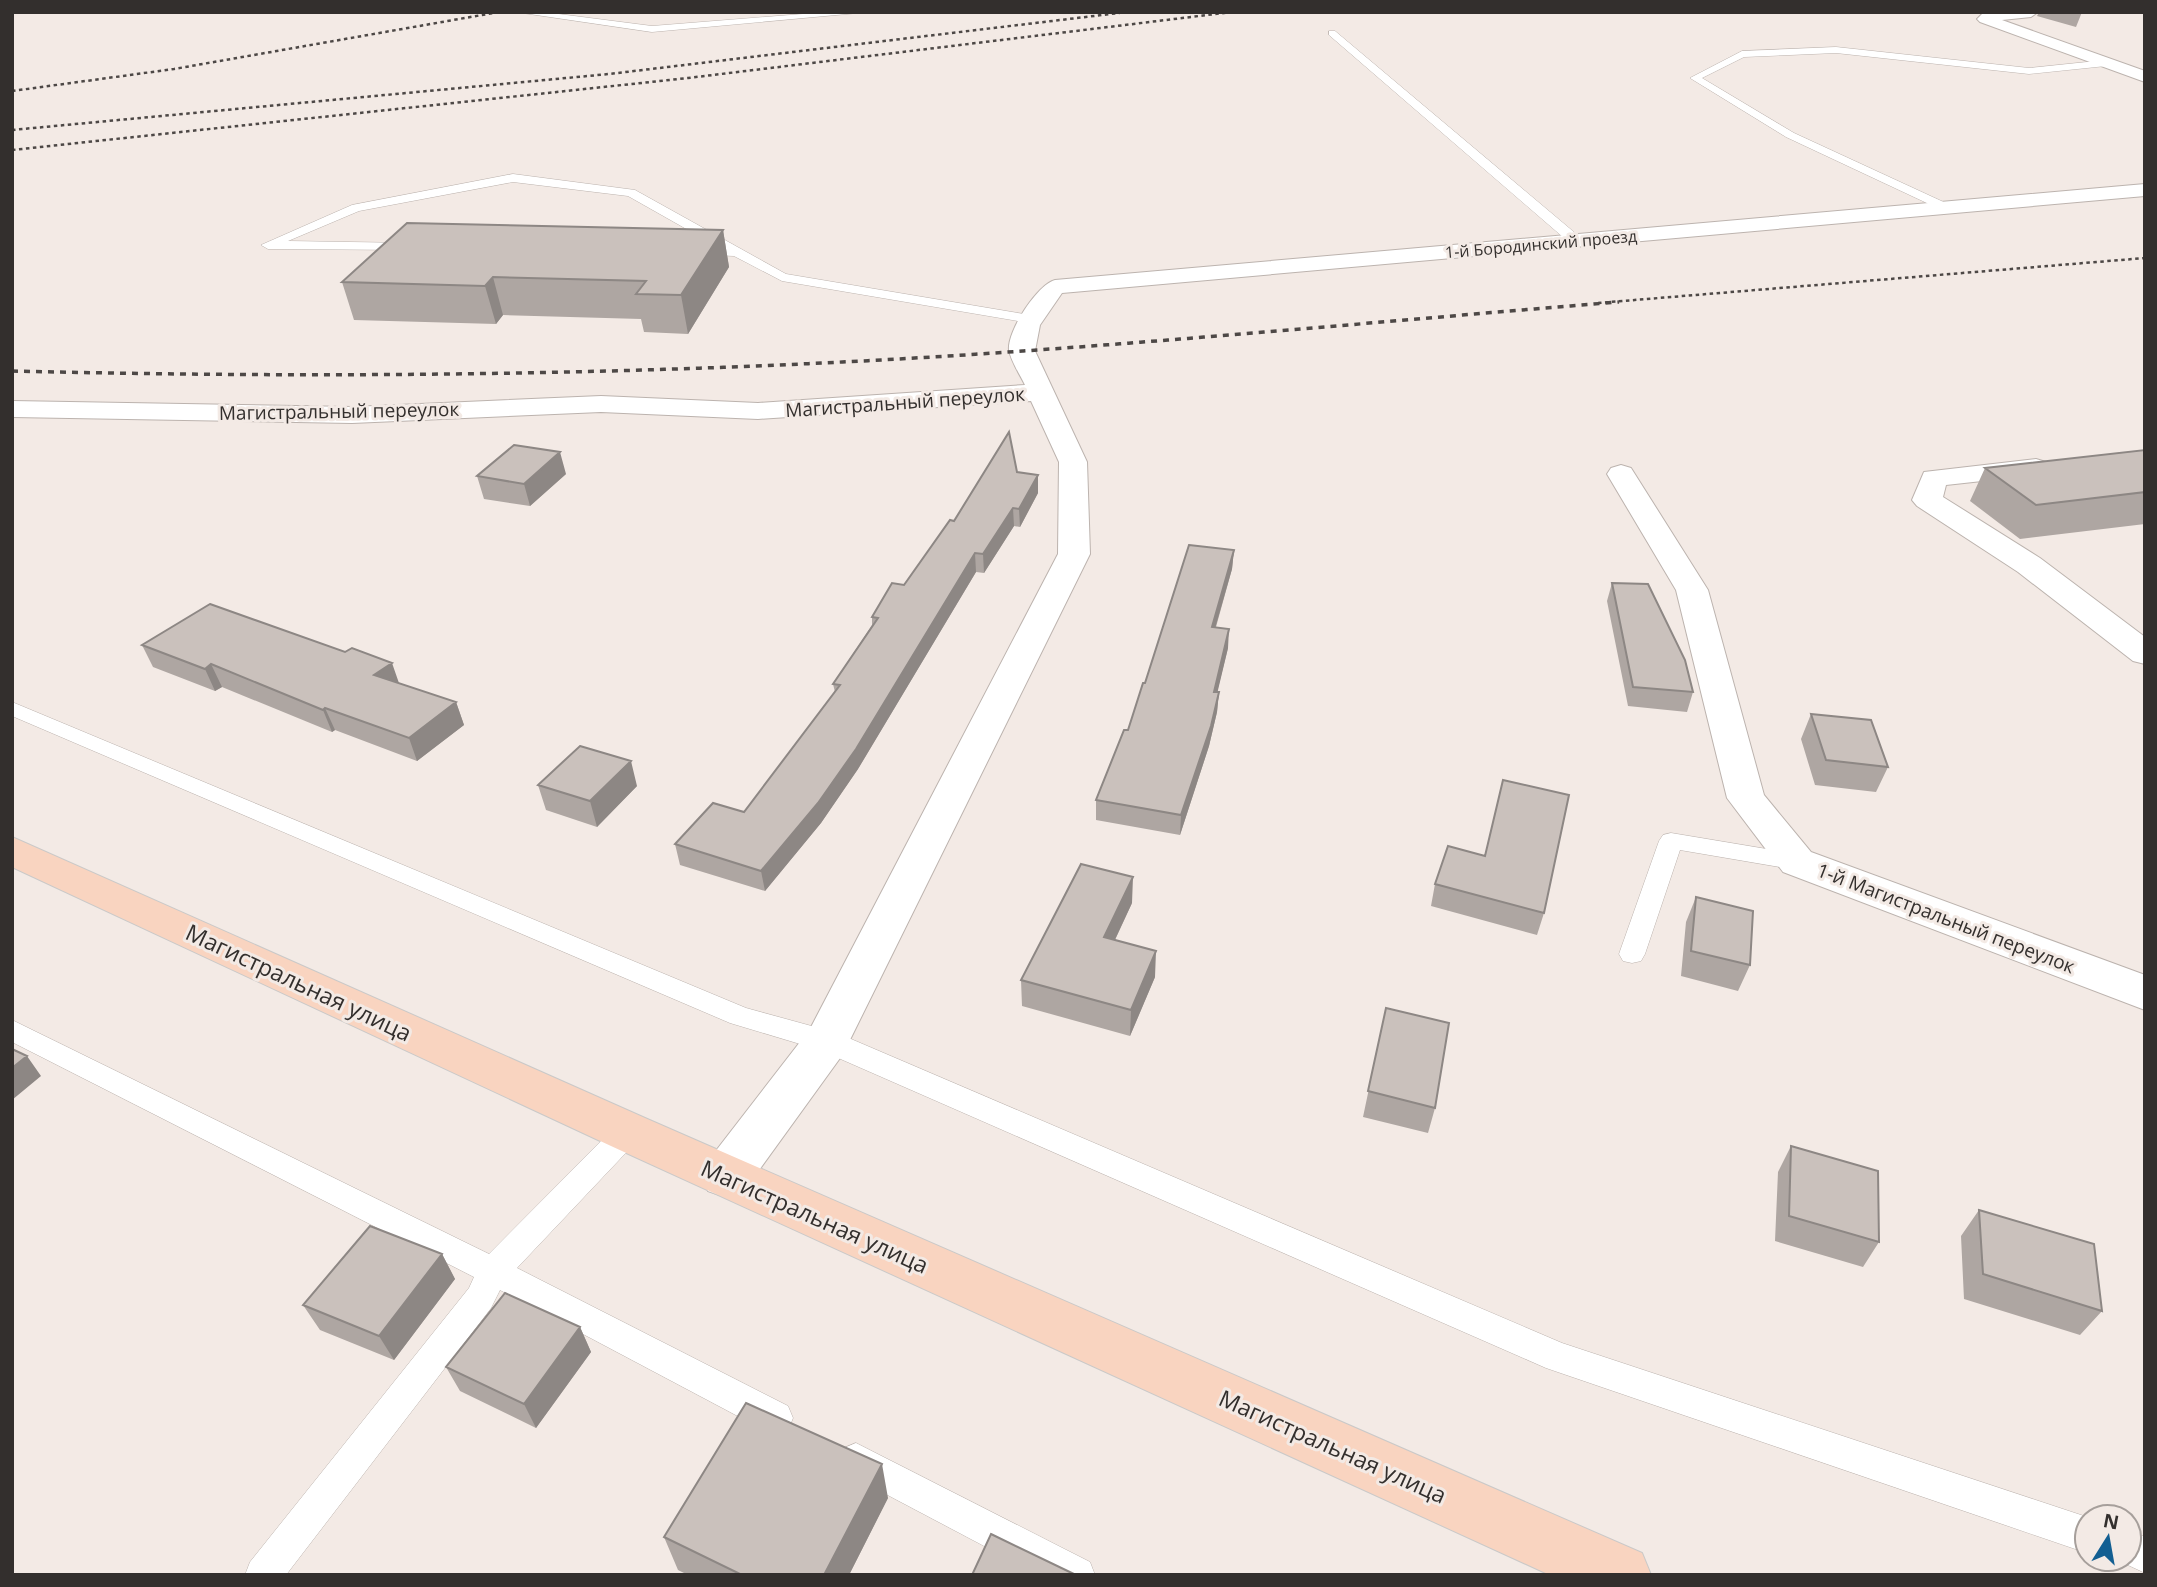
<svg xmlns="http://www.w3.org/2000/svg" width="2157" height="1587" font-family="'Open Sans',sans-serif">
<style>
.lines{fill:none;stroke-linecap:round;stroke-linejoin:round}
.service-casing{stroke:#bcb3ae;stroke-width:1}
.minor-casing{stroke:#bcb3ae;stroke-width:2}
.primary-casing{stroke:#cac9c8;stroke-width:2}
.service{fill:#fff;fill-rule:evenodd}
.minor{fill:#fff;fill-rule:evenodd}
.primary{fill:#f9d4c0;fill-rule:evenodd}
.rail-far1{stroke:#4d4846;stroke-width:2.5;stroke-dasharray:3.5 3.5;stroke-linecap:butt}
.rail{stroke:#4d4846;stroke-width:3.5;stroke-dasharray:6 6;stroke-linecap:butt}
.wall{fill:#aea6a2}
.shaded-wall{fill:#8d8784}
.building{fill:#cac1bc;stroke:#8d8784;stroke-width:2}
.labels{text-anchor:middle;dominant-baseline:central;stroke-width:6;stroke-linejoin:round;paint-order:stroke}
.far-street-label{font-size:16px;fill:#332f2d;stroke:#f3eae5}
.street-label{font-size:19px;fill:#332f2d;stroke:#f3eae5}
.near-street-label{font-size:23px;fill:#332f2d;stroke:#f3eae5}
</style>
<rect width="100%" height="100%" fill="#f3eae5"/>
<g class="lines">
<g class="service-casing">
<path id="service" d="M516,12H543L652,26L828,12H869L652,32Z
M1329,31H1335L1581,238V244H1571L1329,35Z
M1836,47L2029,68L2106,60L2111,63L2106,66L2029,74L1836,53L1744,57L1702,78L1794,133L1950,205V211L1946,212L1786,137L1690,78L1742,51Z
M513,174L635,190L786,274L1030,315L1037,319L1030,323L782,281L734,256L693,254L691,251L698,247L720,248L628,196L513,182L359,211L288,241L411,243L418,247L416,250L268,249L261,245L352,205Z
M12,702L746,1008L837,1033L1562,1343L2087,1517V1553L1546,1368L820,1050L730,1023L12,716Z
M1671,833L1797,854L1805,856L1809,862L1805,868L1797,870L1680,850L1645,954L1641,961L1632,963L1623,961L1619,954L1659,841L1663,835Z
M12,1020L489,1254L618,1124L628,1120L638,1124L642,1132L638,1140L517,1268L788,1406L793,1418L788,1430L776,1435L764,1430L500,1290L491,1308L286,1575H245L250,1562L469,1288L474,1277L12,1042Z
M856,1443L1090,1562L1095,1575H1039L844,1472L839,1460L844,1448Z
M2129,1531L2145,1537V1573L2115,1559H2129Z"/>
</g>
<g class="minor-casing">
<path id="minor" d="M1989,12H2038L2031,17L2002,20L2145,71V82L1980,22L1977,19L1982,14Z
M2145,184V196L1062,293L1040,325L1035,351L1087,462L1090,554L843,1054L744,1191L726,1197L708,1191L701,1176L708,1161L810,1029L1058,554L1059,462L1031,401L758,419L601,412L352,423L12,417V401L352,407L601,396L758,403L1025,385C1020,375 1011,361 1009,350C1007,331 1038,284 1055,280Z
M2036,459L2046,462L2050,468L2046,474L1946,485L1943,497L2040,558L2145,637V664L2133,661L2018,572L1917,506L1912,500L1924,472Z
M1621,465L1631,468L1708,590L1764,795L1811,852L2145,975V1010L1783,872L1727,798L1676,590L1607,474L1611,468Z"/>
</g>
<g class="primary-casing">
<path id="primary" d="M12,837L645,1118L1642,1553L1651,1575H1550L611,1146L12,867Z"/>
</g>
<use href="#service" class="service"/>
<use href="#minor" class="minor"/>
<use href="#primary" class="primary"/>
<path class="rail-far1" d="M12,91L174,69L499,12
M12,130L609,74L1127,12
M12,150L688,78L1232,12
M1598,303L2145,258"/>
<path class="rail" d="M12,371C349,379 686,375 1023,351C1222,337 1420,318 1619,302"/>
</g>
<path class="wall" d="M2039,12H2082L2076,27L2037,16Z
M723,230L729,267L688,334L644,332L641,319L503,315L496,324L354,320L342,282Z
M2145,450V524L2020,539L1970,501L1985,468Z
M1017,472L1038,493L1020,527L1014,526L984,573L976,572L858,769L821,823L765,891L680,865L675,844L744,812L835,692L833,684L872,625V617L904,585L954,521Z
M566,474L530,506L484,499L477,476Z
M1234,550L1232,569L1216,627L1228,648L1217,692H1219L1217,712L1209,746L1180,835L1096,820V800L1128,730Z
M1612,583L1693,692L1687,712L1628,706L1607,601Z
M142,645L399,683L456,702L464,725L417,761L335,730L332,732L222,687L215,691L153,667Z
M1811,714L1888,767L1876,792L1815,785L1801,739Z
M538,785L637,786L597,827L546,810Z
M1435,884L1544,913L1537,935L1431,906Z
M1696,897L1750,965L1738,991L1681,976L1686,922Z
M1132,903L1115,940L1155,977L1130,1036L1022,1006L1021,980Z
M1386,1008L1435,1108L1428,1133L1363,1117Z
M1791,1146L1879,1242L1863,1267L1775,1241L1778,1172Z
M1979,1210L2102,1311L2080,1335L1964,1299L1961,1236Z
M442,1254L455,1279L394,1360L320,1330L303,1305Z
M580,1327L591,1352L536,1428L460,1391L446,1367Z
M888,1498L849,1575H688L678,1570L664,1537Z"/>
<path class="shaded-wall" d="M723,230L729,267L688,334L681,295Z
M493,277L503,315L496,324L485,286Z
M560,452L566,474L530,506L524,484Z
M1038,475V493L1020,527L1019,509Z
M1013,508L1014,526L984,573L983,554Z
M1234,550L1232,569L1210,646L1212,627Z
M975,553L976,572L858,769L821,823L765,891L761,871Z
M1229,629L1228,648L1213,711L1214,692Z
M392,663L400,686L374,675Z
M211,664L222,687L215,691L205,669Z
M1219,692L1217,712L1209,746L1180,835L1181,815Z
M456,702L464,725L417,761L409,738Z
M325,708L335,730L332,732L323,710Z
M631,761L637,786L597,827L590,801Z
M1133,877L1132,903L1104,963V937Z
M1156,951L1155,977L1130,1036L1131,1010Z
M27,1056L41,1076L12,1100V1068Z
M442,1254L455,1279L394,1360L379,1336Z
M580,1327L591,1352L536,1428L524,1404Z
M882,1464L888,1498L849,1575H824Z"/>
<path class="building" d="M407,223L723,230L681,295L636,294L646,281L493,277L485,286L342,282Z
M1009,432L1017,472L1038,475L1019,509L1013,508L983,554L975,553L856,749L818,803L761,871L675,844L713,803L744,812L840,685L833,684L878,618L872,617L892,583L904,585L950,520L954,521Z
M514,445L560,452L524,484L477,476Z
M2145,450V492L2036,505L1985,468Z
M1189,545L1234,550L1212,627L1229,629L1214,692H1219L1211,726L1181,815L1096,800L1124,730H1128L1143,683H1145Z
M1612,583L1648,584L1685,660L1693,692L1633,687Z
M210,604L345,652L352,648L392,663L374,675L456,702L409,738L325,708L323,710L211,664L205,669L142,645Z
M1811,714L1871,720L1888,767L1826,760Z
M580,746L631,761L590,801L538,785Z
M1503,780L1569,795L1544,913L1435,884L1448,846L1485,856Z
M1081,864L1133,877L1104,937L1156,951L1131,1010L1021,980Z
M1696,897L1753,911L1750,965L1691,951Z
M1386,1008L1449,1023L1435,1108L1368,1091Z
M12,1049L27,1056L12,1068Z
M1791,1146L1878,1171L1879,1242L1789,1216Z
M1979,1210L2094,1244L2102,1311L1983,1274Z
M370,1226L442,1254L379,1336L303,1305Z
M505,1293L580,1327L524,1404L446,1367Z
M746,1403L882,1464L824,1575H742L664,1537Z
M991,1534L1076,1575H972Z"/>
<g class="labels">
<g class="far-street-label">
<text transform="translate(1541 244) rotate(-5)">1-й Бородинский проезд</text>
</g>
<g class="street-label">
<text transform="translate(905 402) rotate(-4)">Магистральный переулок</text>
<text transform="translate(339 411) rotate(-1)">Магистральный переулок</text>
<text transform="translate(1946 918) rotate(21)">1-й Магистральный переулок</text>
</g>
<g class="near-street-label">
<text transform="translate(299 982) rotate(25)">Магистральная улица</text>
<text transform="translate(815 1216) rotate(24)">Магистральная улица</text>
<text transform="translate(1333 1446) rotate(24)">Магистральная улица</text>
</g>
</g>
<rect width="2157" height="1587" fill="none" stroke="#332f2d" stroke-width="28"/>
<g transform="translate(2108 1538) rotate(11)"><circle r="33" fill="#f3eae5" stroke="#a69f9b" stroke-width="2"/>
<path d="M0-5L12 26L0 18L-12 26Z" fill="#135f92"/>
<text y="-10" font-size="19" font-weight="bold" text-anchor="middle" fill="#332f2d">N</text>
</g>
</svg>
